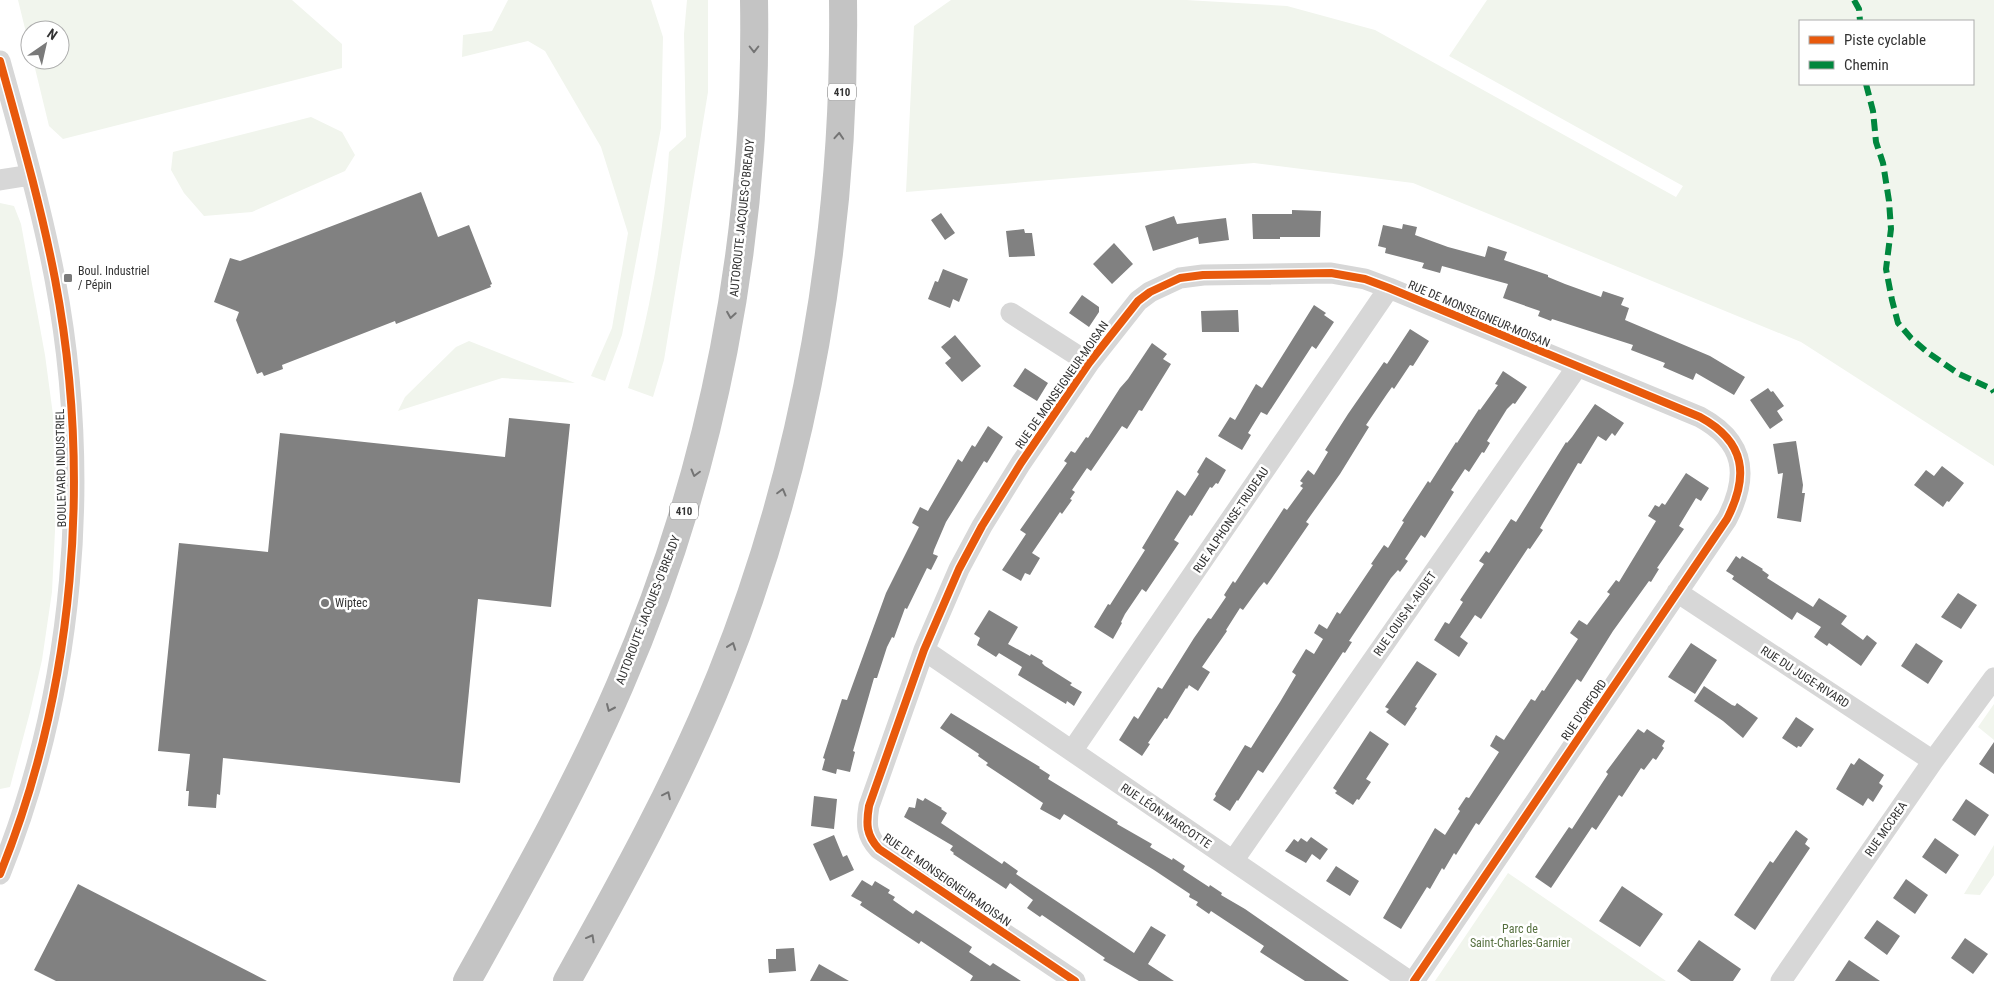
<svg xmlns="http://www.w3.org/2000/svg" width="1994" height="981" font-family="'Roboto Condensed',sans-serif">
<style>
.green{fill:#f1f5ed;fill-rule:evenodd}
.building{fill:#818181}
.lines{fill:none;stroke-linecap:round;stroke-linejoin:round}
.minor{stroke:#d7d7d7;stroke-width:21}
.highway{stroke:#c4c4c4;stroke-width:28}
.quiet{stroke:#00873e;stroke-width:6;stroke-dasharray:12 6;stroke-linecap:butt}
.cycleway-casing{stroke:#fff;stroke-width:11}
.cycleway{stroke:#e8590c;stroke-width:8}
.oneway{stroke:#747474}
.poi-dot{fill:#7a7a7a;stroke:#fff;stroke-width:2}
.labels{text-anchor:middle;dominant-baseline:central;stroke-width:5;stroke-linejoin:round;paint-order:stroke}
.shield{fill:#fff;stroke:#707070;stroke-width:1}
.shield-label{font-size:11px;font-weight:bold;fill:#333}
.street-label{font-size:12px;fill:#333;stroke:#fff}
.poi-label{font-size:12px;fill:#333;stroke:#fff;text-anchor:start}
.park-label{font-size:12px;fill:#56703f;stroke:#fff}
</style>
<rect width="100%" height="100%" fill="#fff"/>
<path class="green" d="M18,0H292L342,44V68L63,139L49,126L33,60H60V30H30V49Z
M508,0H651L663,37L661,128L622,335L605,381L591,376L612,328L628,233L601,147L545,51L528,41L462,57L463,35L492,31Z
M687,0H708V92L664,360L653,397L628,388C651,311 664,232 669,152L686,137L684,34Z
M951,0H1186L1287,6L1375,30L1676,197L1683,186L1449,56L1487,0H1994V466L1801,342L1413,183L1254,163L906,192L914,26ZM1800,21H1973V84H1800Z
M311,117L342,132L355,155L345,171L252,212L204,216L184,193L171,170L173,152Z
M0,203L14,206L21,224L45,355L55,430L57,490L52,592L42,660L30,712L10,787L0,789Z
M469,341L575,383L502,378L398,411L405,397L456,347Z
M1994,704V740L1978,727Z
M1994,845V875L1980,895L1964,894Z
M1508,873L1666,981H1435Z"/>
<path class="building" d="M421,192L438,237L469,225L492,284L490,285L491,287L396,324L395,321L282,365L283,369L264,376L262,372L257,374L236,320L239,312L214,302L230,258L240,261Z
M1292,210L1321,211L1320,237H1280V239H1253L1252,214H1292Z
M941,213L955,233L945,240L931,220Z
M1174,216L1177,224L1226,218L1229,240L1199,244L1198,237L1153,251L1145,226Z
M1403,224L1417,227L1415,235L1448,247L1485,257L1488,246L1507,252L1504,260L1548,275V277L1565,284L1601,297L1603,291L1624,298L1621,305L1629,308L1625,320L1710,356L1745,377L1734,395L1696,373L1693,380L1663,367L1665,363L1631,350L1633,345L1552,319L1551,321L1538,316L1540,311L1503,298L1508,284L1442,266L1440,273L1422,268L1424,263L1385,253L1386,248L1378,246L1383,225L1402,229Z
M1024,229L1025,233H1032L1035,256L1009,257L1006,231Z
M1114,243L1133,264L1112,284L1093,264Z
M943,269L968,279L959,302L953,299L950,308L928,299L935,281L938,282Z
M1082,295L1099,307V312L1089,327L1069,313Z
M1314,305L1326,313L1324,315L1334,322L1316,349L1312,346L1267,415L1261,412L1248,433L1251,435L1242,450L1218,436L1230,417L1235,420L1256,384L1262,388Z
M1238,310L1239,332H1202L1201,311Z
M1410,329L1429,341L1413,366L1410,365L1394,389L1392,387L1387,394L1366,425L1369,427L1340,474L1306,522L1309,524L1267,585L1264,582L1259,588L1243,610L1240,608L1226,630L1227,631L1202,667L1210,672L1198,691L1189,685L1187,689L1186,688L1167,719L1165,718L1148,743L1150,744L1142,756L1119,740L1134,716L1138,719L1158,687L1162,689L1194,638L1208,618L1211,619L1226,597L1224,595L1233,581L1235,583L1284,508L1287,510L1303,488L1300,486L1303,483L1300,481L1308,470L1314,475L1328,452L1325,450L1348,414L1384,362L1387,364Z
M955,335L981,366L962,382L945,363L951,358L941,347Z
M1152,343L1167,354L1163,359L1171,364L1142,411L1139,410L1127,429L1122,426L1091,471L1087,468L1072,490L1075,492L1070,499L1072,500L1062,514L1060,512L1032,553L1040,558L1030,575L1025,573L1021,581L1002,570L1026,534L1020,530L1067,463L1064,461L1071,451L1075,453L1086,437L1088,438L1120,388L1128,379Z
M1025,368L1048,383L1037,401L1013,386Z
M1503,371L1527,387L1515,404L1513,403L1507,409L1487,441L1490,443L1484,453L1482,452L1469,472L1465,469L1451,490L1454,492L1425,538L1421,535L1405,559L1408,561L1400,572L1398,570L1391,578L1349,641L1352,642L1345,653L1343,652L1263,773L1258,770L1238,801L1237,800L1230,811L1213,800L1216,796L1215,794L1245,745L1251,748L1280,702L1296,675L1292,672L1306,649L1314,654L1323,639L1314,633L1319,624L1327,629L1337,612L1340,614L1373,565L1371,564L1384,545L1388,548L1404,522L1402,521L1428,481L1430,483L1456,442L1457,443L1479,409L1480,410L1498,385L1495,384Z
M1768,388L1771,392L1773,391L1784,406L1777,411L1783,420L1770,429L1750,400Z
M1595,404L1624,423L1615,436L1612,433L1606,441L1598,436L1581,464L1578,463L1540,528L1543,530L1530,549L1528,548L1481,619L1475,615L1460,637L1468,643L1459,657L1434,640L1445,622L1449,624L1463,602L1460,600L1484,564L1479,561L1486,551L1489,553L1511,519L1516,522L1566,442L1567,443L1572,437Z
M509,418L570,424L551,607L478,599L460,783L223,758L220,795L217,794L216,808L188,806L189,791H186L190,754L158,751L179,543L268,552L280,433L505,457Z
M988,426L1003,437L987,463L984,461L946,522L934,550L933,554L938,556L931,570L927,568L907,609L905,608L894,638L892,637L887,647L877,678H874L853,751L855,752L850,772L837,769L836,774L822,770L825,759L823,758L842,699L847,700L886,593L919,527L912,523L920,507L928,511L958,459L962,462L972,445L975,447Z
M1796,441L1803,485L1802,493H1805L1801,522L1777,518L1783,473L1778,474L1773,444Z
M1206,457L1226,470L1218,484L1216,483L1212,488L1210,487L1192,516L1190,515L1174,540L1179,543L1146,592L1142,589L1125,614L1121,622L1122,623L1113,639L1094,627L1108,604L1110,605L1145,550L1142,548L1177,490L1185,496L1199,474L1197,472Z
M1942,466L1964,483L1949,502L1947,501L1943,507L1914,485L1926,470L1934,476Z
M1686,473L1709,488L1701,501L1696,498L1679,526L1684,529L1657,568L1659,569L1651,582L1649,581L1613,631L1581,682L1577,679L1479,825L1476,823L1456,855L1454,853L1444,870L1442,868L1430,889L1427,887L1401,929L1383,918L1435,828L1445,835L1460,811L1458,809L1466,797L1469,798L1499,752L1490,746L1496,735L1504,740L1531,699L1535,701L1542,690L1544,691L1578,639L1570,633L1579,620L1587,625L1610,594L1607,592L1616,580L1619,582L1656,521L1648,516L1655,505L1659,507L1662,503L1665,505Z
M1736,556L1740,559L1742,556L1763,569L1762,570L1769,575L1767,578L1813,607L1819,598L1847,616L1841,624L1863,640L1867,635L1877,643L1861,666L1829,643L1827,646L1814,637L1821,627L1797,612L1792,620L1732,579L1734,576L1726,571Z
M1958,593L1977,605L1961,629L1941,617Z
M989,610L1018,627L1008,644L1030,656L1031,654L1043,661L1042,663L1045,666L1072,683L1070,685L1082,692L1074,706L1067,701L1066,704L1018,675L1022,667L999,653L996,657L977,645L980,638L974,634Z
M1691,643L1717,660L1695,694L1668,677Z
M1916,643L1943,661L1928,684L1901,666Z
M1417,661L1437,674L1415,707L1417,708L1405,726L1386,712L1389,709L1385,707Z
M1704,686L1732,705L1735,706L1737,703L1758,718L1743,738L1723,721L1694,701Z
M951,713L1040,767L1039,768L1050,775L1048,779L1118,822L1117,824L1152,844L1150,847L1172,860L1173,858L1185,866L1183,870L1209,887L1210,885L1222,893L1221,895L1245,909L1349,981H1305L1260,952L1264,946L1211,911L1209,914L1196,905L1198,902L1189,897L1190,894L1154,870L1064,814L1060,820L1040,809L1043,803L986,765L988,763L978,756L979,754L940,728Z
M1796,717L1814,729L1801,747L1798,746L1797,748L1782,738Z
M1638,729L1644,733L1647,729L1665,741L1662,746L1664,748L1656,760L1653,758L1644,770L1641,768L1622,797L1619,795L1596,830L1592,827L1551,888L1535,877L1569,827L1572,829L1608,774L1606,772Z
M1370,731L1389,744L1366,779L1371,782L1359,800L1357,799L1353,805L1335,793L1337,791L1333,788Z
M1994,742V774L1979,764Z
M1859,758L1884,775L1879,783L1883,786L1873,802L1868,798L1863,806L1836,789L1851,763L1854,765Z
M814,796L837,799L834,829L811,826Z
M917,798L923,801L925,798L942,808L941,809L947,813L941,823L1002,864L1004,861L1018,871L1016,874L1134,953L1151,926L1166,935L1148,964L1174,981H1139L1103,960L1105,958L1042,915L1040,917L1027,908L1033,900L1010,883L1006,889L953,854L954,853L950,850L953,846L904,817L909,807L915,808Z
M1966,799L1989,815L1975,836L1952,820Z
M1796,830L1808,839L1805,844L1810,848L1755,930L1734,915L1770,861L1773,863Z
M834,835L843,857L847,855L854,870L830,881L813,844Z
M1311,837L1328,849L1320,860L1312,854L1306,863L1285,851L1294,839L1298,842L1301,838L1307,842Z
M1935,838L1959,855L1946,874L1922,857Z
M1336,866L1359,881L1350,896L1326,881Z
M1906,879L1928,895L1915,914L1893,898Z
M862,880L872,886L875,881L890,890L888,893L895,897L893,900L913,914L916,910L972,947L969,952L990,966L993,963L1021,981H970L973,976L921,941L919,944L860,905L862,902L851,896Z
M78,884L267,981H56L34,970Z
M1622,886L1663,914L1640,947L1599,921Z
M1877,920L1900,936L1887,955L1864,938Z
M1965,938L1988,954L1973,974L1951,958Z
M1699,940L1741,969L1733,981H1691L1677,971Z
M794,948L796,971L769,973L768,959H776V949Z
M1849,960L1880,981H1835Z
M819,964L849,981H810Z"/>
<g class="lines">
<path class="minor" d="M0,61C20,133 41,206 55,279C92,475 75,689 0,874
M0,180L31,175
M1011,313L1089,363
M1677,592L1933,761
M924,650L1409,981
M1072,751L1389,288
M1233,861L1577,367
M1075,981L879,849C866,835 866,824 869,806L924,650L959,569L982,526L1021,463L1089,363L1138,301L1150,292L1180,278L1203,275L1331,273L1365,279L1389,288L1700,417C1746,442 1749,476 1727,519L1414,981
M1781,981L1933,761L1994,678"/>
<path class="highway" d="M467,981C521,884 576,787 620,685C714,469 758,235 754,0
M567,981C623,881 678,781 721,675C807,462 846,229 843,0"/>
<path class="quiet" d="M1854,0L1859,9L1860,21
M1866,84L1873,111L1876,142L1883,163L1889,201L1891,229L1886,269L1892,300L1898,323L1911,338L1927,352L1959,374L1992,389L1994,392"/>
<g class="cycleway-casing">
<path id="cycleway" d="M0,61C20,133 41,206 55,279C92,475 75,689 0,874
M1075,981L879,849C866,835 866,824 869,806L924,650L959,569L982,526L1021,463L1089,363L1138,301L1150,292L1180,278L1203,275L1331,273L1365,279L1389,288L1700,417C1746,442 1749,476 1727,519L1414,981"/>
</g>
<use href="#cycleway" class="cycleway"/>
</g>
<defs><path id="oneway-chevron" d="M-2-3.5L2.5 0L-2 3.5" fill="none" stroke-width="1.6" stroke-linecap="round" stroke-linejoin="round" transform="scale(1.25)"/></defs>
<g class="oneway">
<use href="#oneway-chevron" transform="translate(754 49) rotate(90)"/>
<use href="#oneway-chevron" transform="translate(839 136) rotate(-86)"/>
<use href="#oneway-chevron" transform="translate(731 315) rotate(99)"/>
<use href="#oneway-chevron" transform="translate(695 473) rotate(105)"/>
<use href="#oneway-chevron" transform="translate(782 492) rotate(-75)"/>
<use href="#oneway-chevron" transform="translate(732 646) rotate(-70)"/>
<use href="#oneway-chevron" transform="translate(610 708) rotate(114)"/>
<use href="#oneway-chevron" transform="translate(667 795) rotate(-64)"/>
<use href="#oneway-chevron" transform="translate(591 938) rotate(-61)"/>
</g>
<g class="poi-dot">
<rect x="63" y="273" width="10" height="10" rx="2.5"/>
<circle cx="325" cy="603" r="5"/>
</g>
<g class="labels">
<g class="shield">
<rect x="828" y="83.5" width="28" height="17" rx="4"/>
<rect x="670" y="502.5" width="28" height="17" rx="4"/>
</g>
<g class="shield-label">
<text x="842" y="92">410</text>
<text x="684" y="511">410</text>
</g>
<g class="street-label">
<text transform="translate(742 218) rotate(-84)">AUTOROUTE JACQUES-O'BREADY</text>
<text transform="translate(1479 314) rotate(23)">RUE DE MONSEIGNEUR-MOISAN</text>
<text transform="translate(1062 385) rotate(-55)">RUE DE MONSEIGNEUR-MOISAN</text>
<text transform="translate(61 468) rotate(-91)">BOULEVARD INDUSTRIEL</text>
<text transform="translate(1231 520) rotate(-56)">RUE ALPHONSE-TRUDEAU</text>
<text transform="translate(648 610) rotate(-69)">AUTOROUTE JACQUES-O'BREADY</text>
<text transform="translate(1405 614) rotate(-55)">RUE LOUIS-N.-AUDET</text>
<text transform="translate(1805 677) rotate(33)">RUE DU JUGE-RIVARD</text>
<text transform="translate(1584 710) rotate(-56)">RUE D'ORFORD</text>
<text transform="translate(1166 816) rotate(34)">RUE LÉON-MARCOTTE</text>
<text transform="translate(1886 829) rotate(-55)">RUE MCCREA</text>
<text transform="translate(947 880) rotate(35)">RUE DE MONSEIGNEUR-MOISAN</text>
</g>
<g class="poi-label">
<text x="78" y="271">Boul. Industriel<tspan x="78" dy="14">/ Pépin</tspan></text>
<text x="335" y="603">Wiptec</text>
</g>
<g class="park-label">
<text x="1520" y="929">Parc de<tspan x="1520" dy="14">Saint-Charles-Garnier</tspan></text>
</g>
</g>
<rect x="1799" y="20" width="175" height="65" fill="#ffffff" stroke="#adadad"/>
<rect x="1809" y="36" width="25" height="8" fill="#e8590c" stroke="#adadad"/>
<text x="1844" y="45" font-size="15" fill="#333333">Piste cyclable</text>
<rect x="1809" y="61" width="25" height="8" fill="#00873e" stroke="#adadad"/>
<text x="1844" y="70" font-size="15" fill="#333333">Chemin</text>
<g transform="translate(45 45) rotate(34)"><circle r="24" fill="#ffffff" stroke="#adadad"/>
<path d="M0-4L9 19L0 12L-9 19Z" fill="#7a7a7a"/>
<text y="-8" font-size="14" font-weight="bold" text-anchor="middle" fill="#333333">N</text>
</g>
</svg>
